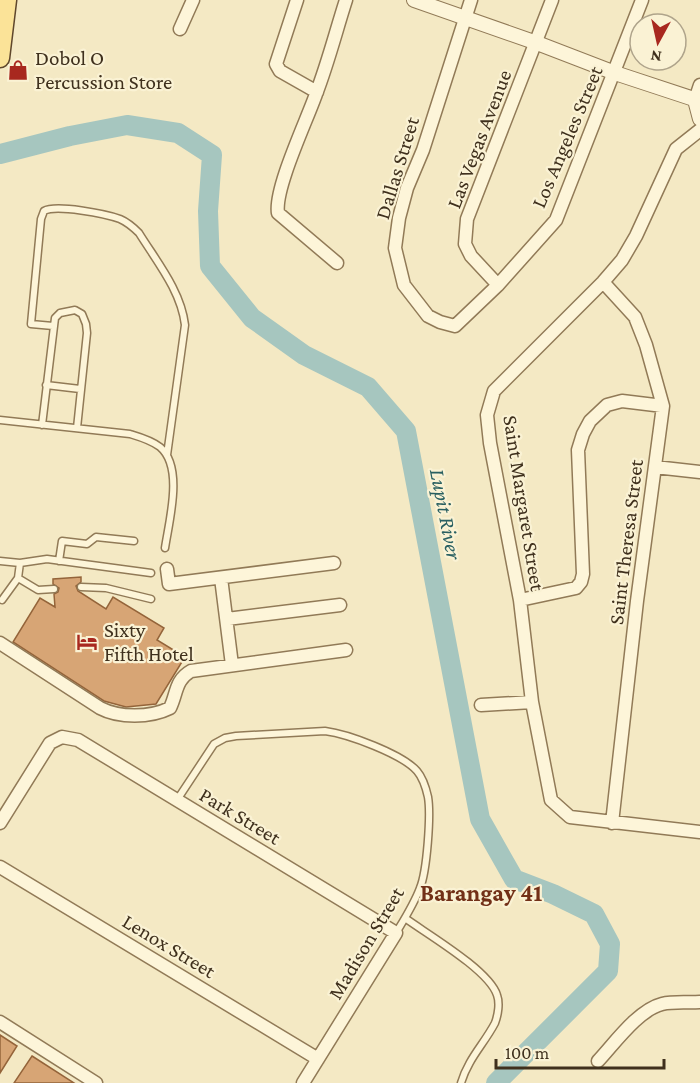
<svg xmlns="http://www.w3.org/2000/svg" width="700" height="1083" font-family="'Crimson Pro',serif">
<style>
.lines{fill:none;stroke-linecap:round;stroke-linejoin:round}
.river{stroke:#a6c6bf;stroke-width:20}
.building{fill:#d7a575;stroke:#94643a;stroke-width:1.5}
.service-casing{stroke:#917a57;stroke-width:9}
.minor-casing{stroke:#917a57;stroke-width:15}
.tertiary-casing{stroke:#917a57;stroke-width:16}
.primary-casing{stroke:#5f472c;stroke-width:21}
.service{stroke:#fdf5d9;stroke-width:6}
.minor{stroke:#fdf5d9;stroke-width:12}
.tertiary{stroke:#fdf5d9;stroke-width:14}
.primary{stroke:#fbe398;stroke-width:18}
.labels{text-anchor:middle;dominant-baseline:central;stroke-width:4.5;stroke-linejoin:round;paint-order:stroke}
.poi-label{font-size:21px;fill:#3f301d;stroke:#faf2d4;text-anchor:start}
.street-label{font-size:21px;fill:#3f301d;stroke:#faf2d4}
.water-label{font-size:22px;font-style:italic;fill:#2a6061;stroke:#faf2d4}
.quarter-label{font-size:24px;font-weight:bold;fill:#723017;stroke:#faf2d4}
</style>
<rect width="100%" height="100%" fill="#f4e9c4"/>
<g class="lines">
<path class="river" d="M0,154L70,136L127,125L178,133L212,155L208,211L210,266L252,318L304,355L368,387L406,431L480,819L514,879L553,894L594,914L610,944L608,971L496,1083"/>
</g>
<path class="building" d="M81,577V582L76,586L78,591L106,609L113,597L164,628L157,640L185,657L156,704L126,707L104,701L13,642L40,598L55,607L54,594L58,592L59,588L53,584V579Z
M0,1035L17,1046L0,1073Z
M32,1056L74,1083H14Z"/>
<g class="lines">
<g class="service-casing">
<path id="service" d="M53,326L31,324L41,219L44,211C56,204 106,214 120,219C127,222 133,227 139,233C157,262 181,291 185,325L167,455
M46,385L80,389
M0,420L130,434C140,437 151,440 160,447C184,467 169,521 165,548
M42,425L55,318L60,313L75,310L82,314L86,324L87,333L77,428
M0,561L20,563L47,559L151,573
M59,561L62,541L87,544L96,537L134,541
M18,578L38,590L54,589
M81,587L106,588L151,599
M2,600L18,578L20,563
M177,800L214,744L225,738L236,736L325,731C348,734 402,754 417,771C423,778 426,788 428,797C431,815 427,871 420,888C414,904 405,918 396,933
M405,918C427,934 489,970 497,995C500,1003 498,1015 495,1023C484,1044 468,1059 461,1083"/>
</g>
<g class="minor-casing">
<path id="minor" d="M297,0L276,64L280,71L317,92
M471,0L423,150L407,188L399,218L395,248L404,285L428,316L440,322L455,326L498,285L556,220L642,0
M180,29L193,0
M695,100L700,85
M700,130L676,149L636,236L622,260L603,282L494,391L487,415L490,443L520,600L532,702L551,800L570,817L700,832
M337,263L278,213C274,189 307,120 316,94C328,63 336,31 346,0
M603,282L635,317L646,345L663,406L637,601L612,823
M498,285L471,256L465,244L467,219L552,0
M655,467L700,472
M167,569L169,584L334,563
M221,578L232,665
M520,600L576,588L581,582L583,574L578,450L583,434L590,421L607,405L622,401L663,406
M227,619L340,605
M0,643L100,708C119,718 150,718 170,708C177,694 175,680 191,671L346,650
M481,705L532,702
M0,823L50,743L62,737L78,740L396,933L303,1083
M0,867L318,1059
M0,1022L96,1083
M598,1061C614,1044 638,1010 662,1004C674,1001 688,1003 700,1002"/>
</g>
<g class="tertiary-casing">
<path id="tertiary" d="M414,0L537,43L615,73L700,101
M695,100L700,119"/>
</g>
<g class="primary-casing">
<path id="primary" d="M0,58L7,0"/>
</g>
<use href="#service" class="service"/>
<use href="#minor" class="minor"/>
<use href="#tertiary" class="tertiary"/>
<use href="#primary" class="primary"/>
</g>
<defs>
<g id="shop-bare" transform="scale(1.62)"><path d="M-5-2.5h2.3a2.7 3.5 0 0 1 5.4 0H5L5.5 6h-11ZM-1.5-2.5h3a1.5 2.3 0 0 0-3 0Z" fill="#a8281f" stroke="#faf2d4" stroke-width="2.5" paint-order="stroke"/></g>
<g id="hotel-bare" transform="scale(1.62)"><path d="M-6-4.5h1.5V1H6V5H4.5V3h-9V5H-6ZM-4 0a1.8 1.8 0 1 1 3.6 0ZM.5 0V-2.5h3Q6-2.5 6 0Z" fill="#a8281f" stroke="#faf2d4" stroke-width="2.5" paint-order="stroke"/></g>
</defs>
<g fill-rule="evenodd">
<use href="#shop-bare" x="18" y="70"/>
<use href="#hotel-bare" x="87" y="642"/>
</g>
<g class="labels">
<g class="poi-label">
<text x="35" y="58">Dobol O<tspan x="35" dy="24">Percussion Store</tspan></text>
<text x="104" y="630">Sixty<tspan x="104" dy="24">Fifth Hotel</tspan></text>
</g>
<g class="street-label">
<text transform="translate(567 137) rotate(-67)">Los Angeles Street</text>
<text transform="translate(479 139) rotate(-69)">Las Vegas Avenue</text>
<text transform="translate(397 168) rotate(-73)">Dallas Street</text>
<text transform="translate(524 503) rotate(81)">Saint Margaret Street</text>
<text transform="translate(626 542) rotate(-83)">Saint Theresa Street</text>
<text transform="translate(240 816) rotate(31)">Park Street</text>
<text transform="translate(366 943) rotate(-59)">Madison Street</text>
<text transform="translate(169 946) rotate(31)">Lenox Street</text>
</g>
<g class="water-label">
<text transform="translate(446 514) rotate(79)">Lupit River</text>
</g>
<g class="quarter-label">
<text x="481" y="892">Barangay 41</text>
</g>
</g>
<g transform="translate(658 42) rotate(188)"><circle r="28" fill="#faf2d4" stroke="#afa48b" stroke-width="1.5"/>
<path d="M0-4.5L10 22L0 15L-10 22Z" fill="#a8281f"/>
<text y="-9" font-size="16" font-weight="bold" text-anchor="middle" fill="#3f301d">N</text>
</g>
<path d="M496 1059v9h168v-9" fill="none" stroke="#3f301d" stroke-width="3"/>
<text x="505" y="1059" font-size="18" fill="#3f301d" stroke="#faf2d4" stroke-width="4.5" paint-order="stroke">100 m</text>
</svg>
